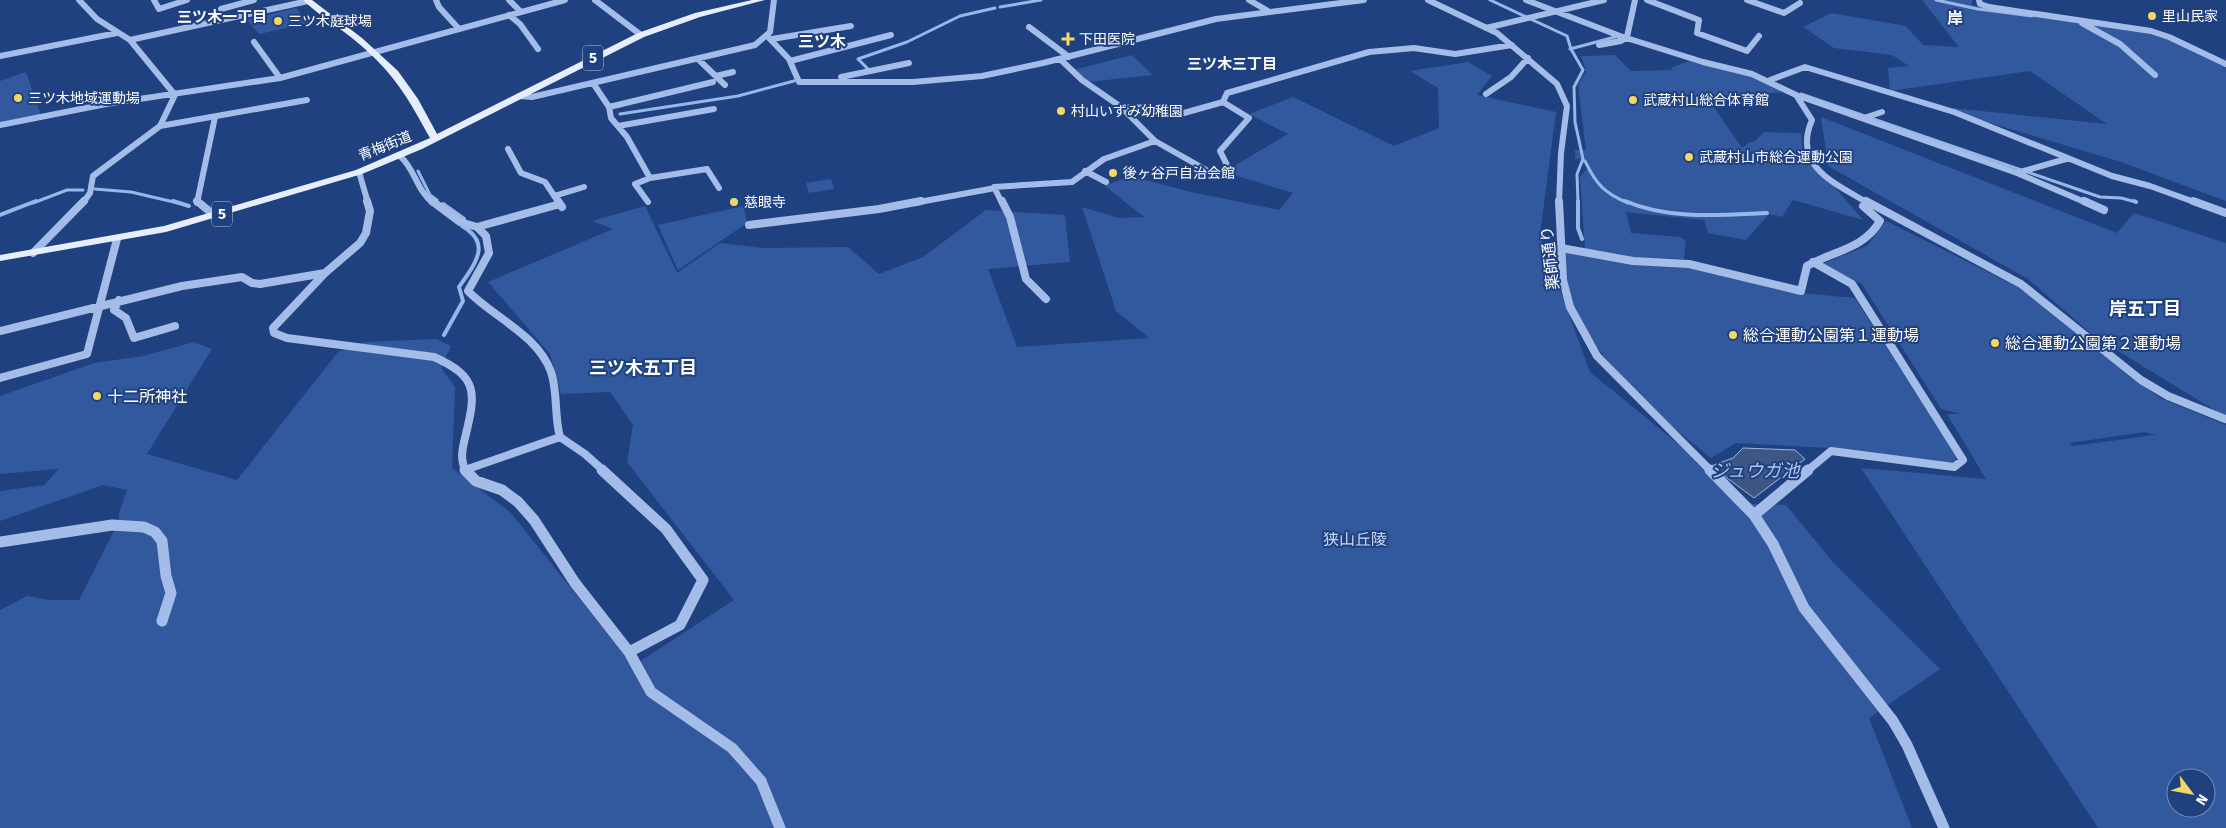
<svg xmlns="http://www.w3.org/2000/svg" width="2226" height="828" font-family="'Fira Sans','Noto Sans JP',sans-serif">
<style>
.green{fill:#32599d;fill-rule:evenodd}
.water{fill:#3d5684;stroke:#97b6e9}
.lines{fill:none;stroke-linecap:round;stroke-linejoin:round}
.stream-far1{stroke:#97b6e9;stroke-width:3}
.stream{stroke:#97b6e9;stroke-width:4}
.minor-far2{stroke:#a4bce8;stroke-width:6}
.minor-far1{stroke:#a4bce8;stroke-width:8}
.minor{stroke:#a4bce8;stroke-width:11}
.major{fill:#e6edfd;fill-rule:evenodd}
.poi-dot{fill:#f5d864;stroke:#1f417f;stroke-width:2}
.labels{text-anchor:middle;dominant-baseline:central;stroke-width:4;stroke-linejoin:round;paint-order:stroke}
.far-poi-label{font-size:14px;fill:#fff;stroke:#1f417f;text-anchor:start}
.far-street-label{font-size:14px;fill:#fff;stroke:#1f417f}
.far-neighbourhood-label{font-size:15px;font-weight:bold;fill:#fff;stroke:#1f417f}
.shield{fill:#1f417f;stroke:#bcc6d9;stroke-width:1}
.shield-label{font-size:15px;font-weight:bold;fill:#fff}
.far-quarter-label{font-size:16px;font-weight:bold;fill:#fff;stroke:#1f417f}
.street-label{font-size:16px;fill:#fff;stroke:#1f417f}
.poi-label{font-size:16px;fill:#fff;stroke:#1f417f;text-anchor:start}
.park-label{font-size:16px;fill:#c7d8f6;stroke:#1f417f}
.neighbourhood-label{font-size:18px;font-weight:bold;fill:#fff;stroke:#1f417f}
.water-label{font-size:18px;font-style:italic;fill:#afc7ef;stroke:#1f417f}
</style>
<rect width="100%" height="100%" fill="#1f417f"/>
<path class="green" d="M1922,0H1972V5L1997,9L2160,35L2226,61V201L2121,162L1967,116L1952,108L2107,124L2030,71L1890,91L1888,68L1909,66L1892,55L1834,48L1803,27L1831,13L1906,26L1923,45L1959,47Z
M296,8L309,23L259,34L247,20Z
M1132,55L1153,75L1088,82L1073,70Z
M1615,55L1631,71L1672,70L1671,68L1689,61L1754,77L1789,92L1707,97L1742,148L1750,142H1754L1764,132L1801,133L1803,155L1817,173L1832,184L1863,220L1793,200L1782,217L1769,214L1746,240L1708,233L1704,220L1626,212L1631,233L1680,237L1686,241L1684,259L1632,258L1585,250L1580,177L1588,167L1587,160L1575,159V150H1586L1578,85L1586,71L1581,56Z
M1468,62L1492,76L1477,95L1556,112L1540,234L1590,372L1752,504L1786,505L1833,562L1940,669L1869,718L1912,828H0V610L27,596L50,600H79L119,521V513L127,490L103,485L0,521V491L44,485L59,469L0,474V396L94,363L143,356L194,342L212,349L147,454L237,480L338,352L365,342L437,339L451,346L441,368L455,387L452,468L511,513L633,666L734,600L627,462L633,425L610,392L561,394L550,354L488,282L613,229L592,221L645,206L677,273L720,243L765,248L848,247L879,274L923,257L986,210L1065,215L1070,262L988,269L1017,347L1149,338L1116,311L1082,207L1119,218L1144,217L1105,186L1130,176L1191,192L1279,210L1293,193L1224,172L1288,134L1249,114L1293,97L1394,146L1439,128L1438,88L1410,71Z
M26,72L41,115L0,123V81Z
M1821,117L2117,233L2134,213L2226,243V417L2095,337L2028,279L1828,166Z
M831,179L834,189L809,193L806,183Z
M744,206L747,223L678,270L658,225Z
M1886,221L2020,288L2160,398L2226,425V828H2098L1861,468L1986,479L1947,414H1961L1941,409L1862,284L1820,265L1867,246ZM2145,432L2155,435L2073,446L2069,443ZM2176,778H2206V808H2176Z
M1556,249L1631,263L1688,266L1790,292L1855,298L1957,458L1950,464L1831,448L1736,443L1711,458L1651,409L1605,358L1572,311L1561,278Z"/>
<path class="water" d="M1743,448L1795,450L1805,459L1754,498L1711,466L1733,458Z"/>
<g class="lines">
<path class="stream-far1" d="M1490,0L1567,36L1571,49L1583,70L1574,87L1575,122L1583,159L1577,174L1578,203
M1936,0L1978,9L2032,16
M1000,7L1041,0
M1570,49L1615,37
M869,70L858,59L907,42L960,16L995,8
M1801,94L2100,197L2121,198L2136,202
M620,114L738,96L794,81
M1582,161H1585C1596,184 1604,193 1628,203
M418,171L430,195L437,200
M95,189L131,192L178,203
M33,203L67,190H83"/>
<path class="stream" d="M173,201L189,206
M1578,201V228L1582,239
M1625,201C1669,220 1720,215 1767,213
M2134,201L2136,202
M443,204L464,219
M0,215L36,201
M444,335L463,301L459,287C474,265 493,244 462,226"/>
<path class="minor-far2" d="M79,0L97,19L130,40L175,95L160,126L93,176L90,193L83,203
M154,0L159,9L187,0
M436,0L439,7L459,29
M509,0L521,12
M595,0L641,35
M1249,0L1268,11
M1428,0L1497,33L1557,84L1567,106L1561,153L1559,203
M1526,0L1620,36L1703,62L1752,74L1796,95L2017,173L2087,203
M1647,0L1699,20L1697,33L1747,51L1759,36
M1747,0L1784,13L1800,3
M1979,0L1980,4L1989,7L2151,31L2169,37L2226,64
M221,9L254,0
M509,15L520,24L538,49
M2082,23L2120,44L2155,75
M1029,27L1069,57
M1486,28L1604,0
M769,38L789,59L799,82H913L982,76L1043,63L1216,19L1364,0
M772,39L851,26
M130,40L308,1
M254,42L280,78
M1599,45L1621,41L1627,37L1635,0
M0,56L117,33
M1060,59L1082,80L1121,107L1155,141L1208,171
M699,60L725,85
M790,61L891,35
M716,76L733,72
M841,77L909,63
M1770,80L1805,67L1954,112L2112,176L2150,186L2197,203
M593,83L609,107L611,118L627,137L650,178
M1486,94L1511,77L1528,58
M1796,95L1812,120C1792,166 1834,183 1868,203
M519,96L532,97L755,45L770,32L774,0
M1223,102L1249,118L1220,151L1227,165
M609,107L713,82
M1121,107L1151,108L1184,113L1223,102L1227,93L1369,52L1414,48L1455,54L1512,45
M1864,118L1882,112
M0,125L106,104L280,78L565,0
M160,126L307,100
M618,126L714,109
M508,149L521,173L545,182L559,203
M400,156C415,169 417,191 433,203
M1085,171L1106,182
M359,172L368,203
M2017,173L2066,159
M554,196L584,187
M648,202L635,184L650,178L707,169L719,188
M197,203L215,117
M914,203L995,188
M1002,203L994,187L1072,182L1104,159L1155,141"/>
<path class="minor-far1" d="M197,201L215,216
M367,201L370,211L366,233L360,243L325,273L273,328L274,333L287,338L434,357C479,377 476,393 465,438C462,450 460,460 466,471
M432,201L460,222L477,227L486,236L489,253L468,291C493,317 538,335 551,372C558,392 554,416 560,437L465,470
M558,201L562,207
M1002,201L1010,217L1026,279L1046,299
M1559,201L1563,280L1570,307L1597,356L1711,471
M1866,201L2021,284L2141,380L2168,396L2225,419
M2084,201L2104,210
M2193,201L2226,213
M749,225L879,209L921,201
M477,227L560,204
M1561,248L1633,261L1689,264L1801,291L1807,266C1833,251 1864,249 1880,221L1863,206
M33,253L84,201
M119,300L114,310L126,318L134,338L175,326
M0,331L182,286L242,277L252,283L260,284L325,273
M0,378L87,354L117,239
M560,437L585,454L604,471
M1807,471L1831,451L1954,467L1963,460L1852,284L1813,262"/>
<path class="minor" d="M465,470L476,481L502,490L518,502L534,520L575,583L629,652L651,692L732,748L761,781L780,828
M602,470L666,529L703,580L680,625L629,652
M1710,470L1754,515L1773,544L1804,608L1893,721L1907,745L1944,828
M1754,515L1808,470
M0,542L112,525L144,527L155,532L162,541L166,576L171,593L162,621"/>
<path class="major" d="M303,0H312L362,38L398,71L418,99L437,134L638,33L695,13L752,0H765L700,17L644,37L422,149L362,174L166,232L0,261V255L164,226L356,170L430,138C408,98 394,73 358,43C341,28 319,16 303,0Z"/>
</g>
<g class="poi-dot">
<circle cx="2152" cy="16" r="5"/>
<circle cx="278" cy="21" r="5"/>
<path d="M1065.5 31.5h5v5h5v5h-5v5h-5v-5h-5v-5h5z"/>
<circle cx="18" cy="98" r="5"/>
<circle cx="1633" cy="100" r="5"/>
<circle cx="1061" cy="111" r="5"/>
<circle cx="1689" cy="157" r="5"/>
<circle cx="1113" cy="173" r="5"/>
<circle cx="734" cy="202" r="5"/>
<circle cx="1733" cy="335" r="5"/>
<circle cx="1995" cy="343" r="5"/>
<circle cx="97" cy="396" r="5"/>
</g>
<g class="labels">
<g class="far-poi-label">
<text x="2162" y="16">里山民家</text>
<text x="288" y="21">三ツ木庭球場</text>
<text x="1079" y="39">下田医院</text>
<text x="28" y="98">三ツ木地域運動場</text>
<text x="1643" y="100">武蔵村山総合体育館</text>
<text x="1071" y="111">村山いずみ幼稚園</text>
<text x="1699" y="157">武蔵村山市総合運動公園</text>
<text x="1123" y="173">後ヶ谷戸自治会館</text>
<text x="744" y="202">慈眼寺</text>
</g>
<g class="far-street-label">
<text transform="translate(385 146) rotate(-22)">青梅街道</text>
</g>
<g class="far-neighbourhood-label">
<text x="222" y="17">三ツ木一丁目</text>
<text x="1232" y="64">三ツ木三丁目</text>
</g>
<g class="shield">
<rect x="583" y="45.5" width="20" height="25" rx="4"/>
<rect x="212" y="201.5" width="20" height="25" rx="4"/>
</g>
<g class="shield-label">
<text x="593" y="58">5</text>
<text x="222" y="214">5</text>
</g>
<g class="far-quarter-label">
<text x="1955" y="18">岸</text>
<text x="822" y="41">三ツ木</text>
</g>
<g class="street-label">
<text transform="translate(1550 258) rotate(-96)">薬師通り</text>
</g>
<g class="poi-label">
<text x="1743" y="335">総合運動公園第１運動場</text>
<text x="2005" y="343">総合運動公園第２運動場</text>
<text x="107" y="396">十二所神社</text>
</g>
<g class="park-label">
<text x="1355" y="539">狭山丘陵</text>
</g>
<g class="neighbourhood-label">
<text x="2145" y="309">岸五丁目</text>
<text x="643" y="368">三ツ木五丁目</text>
</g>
<g class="water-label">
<text x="1755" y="471">ジュウガ池</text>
</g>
</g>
<g transform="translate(2191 793) rotate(122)"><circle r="24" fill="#1f417f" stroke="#798db2"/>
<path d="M0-4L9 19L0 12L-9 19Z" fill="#f5d864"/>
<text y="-8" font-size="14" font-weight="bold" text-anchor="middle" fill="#ffffff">N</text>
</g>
</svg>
